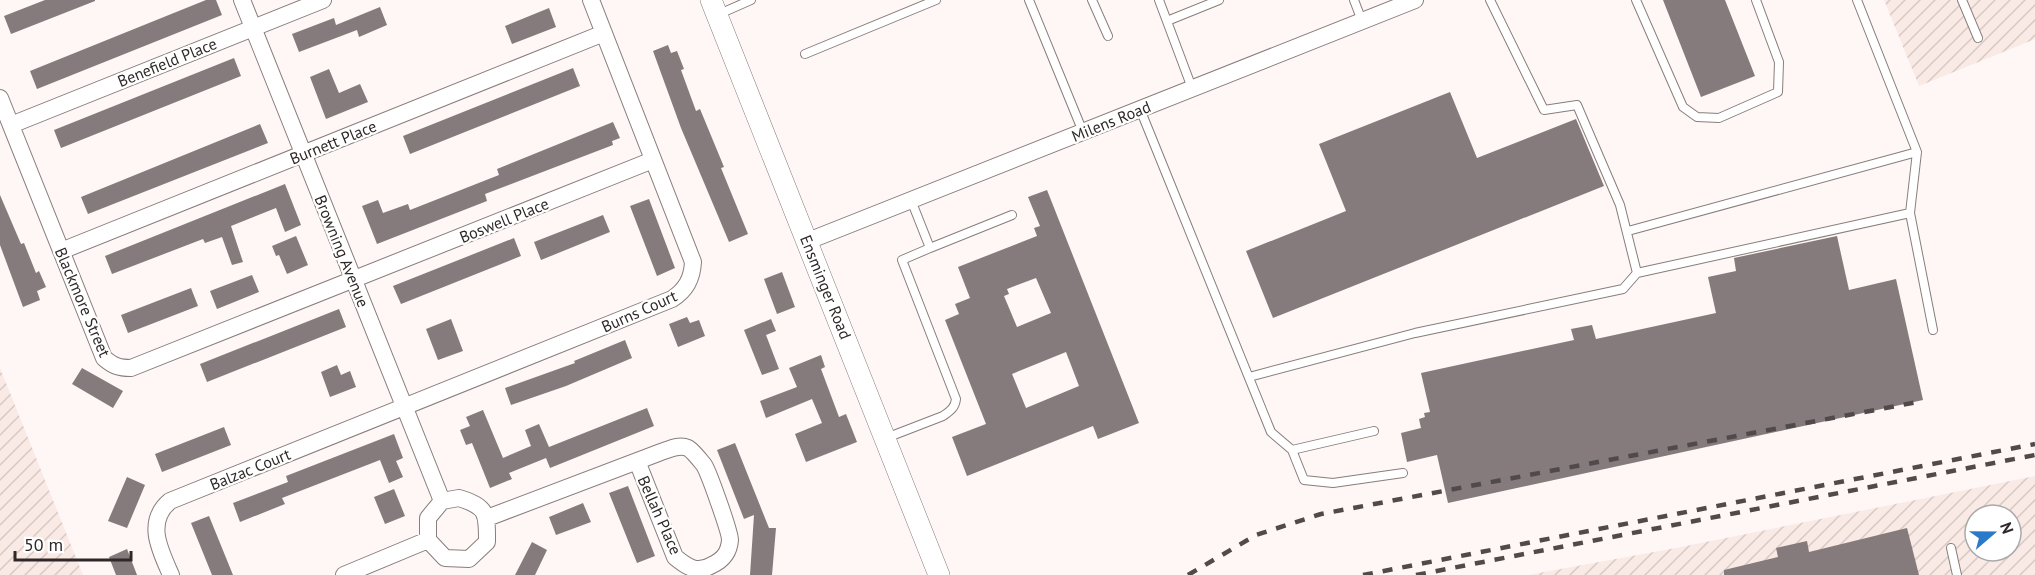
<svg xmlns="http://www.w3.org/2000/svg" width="2035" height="575" font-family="'PT Sans',sans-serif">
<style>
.industrial{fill:url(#industrial-furrows);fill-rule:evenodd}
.building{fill:#857a7c;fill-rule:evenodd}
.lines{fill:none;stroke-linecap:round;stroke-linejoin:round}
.service-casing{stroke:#887e7b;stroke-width:10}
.minor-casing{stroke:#887e7b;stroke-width:18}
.tertiary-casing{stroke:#887e7b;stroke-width:22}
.service{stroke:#fff;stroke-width:8}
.minor{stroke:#fff;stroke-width:16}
.tertiary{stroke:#fff;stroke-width:21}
.rail{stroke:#504b4a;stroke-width:4.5;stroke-dasharray:10 10;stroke-linecap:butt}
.labels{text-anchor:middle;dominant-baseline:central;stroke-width:4.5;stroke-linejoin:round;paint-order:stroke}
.street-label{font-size:16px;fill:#2e2928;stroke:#fff}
</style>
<defs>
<pattern id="industrial-furrows" width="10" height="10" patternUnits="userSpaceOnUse" patternTransform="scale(1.5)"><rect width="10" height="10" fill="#faeae5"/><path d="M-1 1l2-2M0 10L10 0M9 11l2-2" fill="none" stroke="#d7c9c4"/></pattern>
</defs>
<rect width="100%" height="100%" fill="#fef7f5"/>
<path class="industrial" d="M1884,0H2035V39L1919,86Z
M0,368L83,575H0Z
M2035,476V575H1528L1676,548ZM1975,515H2011V551H1975Z"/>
<path class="building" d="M45,0H95V1L11,34L4,16Z
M206,0H216L222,15L37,89L30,71Z
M1663,0H1725L1755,76L1701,97Z
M380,7L387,25L359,37L357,30L299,52L292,34L334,18L336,25Z
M549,8L556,27L512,44L505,26Z
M668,45L671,53L677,51L684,69L681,70L696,111L700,109L724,167L721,168L748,234L729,242L681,128L653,51Z
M234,58L241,76L61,148L54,130Z
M573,68L580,86L410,154L403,136Z
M329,69L339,93L360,84L368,102L326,119L310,77Z
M1450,92L1477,158L1576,119L1604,186L1273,318L1246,251L1346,211L1319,144Z
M613,122L620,138L612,141L613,145L485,194L487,201L377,244L362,206L378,200L383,213L408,204L410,210L499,175L497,169Z
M260,124L268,143L88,214L81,197Z
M285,184L301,225L285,232L276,208L231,226L243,262L232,265L222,237L205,243L203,239L112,274L105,256Z
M1047,190L1139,423L1098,439L1093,426L967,476L952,437L986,424L945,320L959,314L955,304L970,298L958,267L1037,236L1034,228L1040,226L1028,197ZM1036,278L1051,313L1017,327L1004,296L1009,294L1007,289ZM1066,352L1079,386L1026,408L1012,374Z
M0,195L21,244L24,243L36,273L39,271L46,287L37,291L40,300L23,307L0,245Z
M649,199L675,268L657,276L630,206Z
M603,215L610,232L541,260L534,242Z
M296,236L308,265L287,274L279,255L276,256L272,246Z
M1837,236L1849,290L1896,279L1923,400L1448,503L1437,455L1407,462L1401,433L1421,428L1419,419L1425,417L1424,413L1430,412L1421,373L1574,340L1571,329L1592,325L1596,339L1716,313L1708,277L1736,271L1734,258Z
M514,238L521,256L401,304L393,286Z
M782,272L795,307L777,314L764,279Z
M252,275L259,292L217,309L210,291Z
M191,288L198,306L128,333L121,315Z
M339,309L346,327L207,382L200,364Z
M687,317L690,323L699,320L705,336L678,347L669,324Z
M451,319L463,351L438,360L426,329Z
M771,319L776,331L766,335L779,369L762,375L744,330Z
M625,340L632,358L566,386L511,405L505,388L575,363L574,361Z
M821,355L825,367L821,369L839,417L846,414L857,442L806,462L795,434L822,423L812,399L766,418L760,401L797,387L789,368Z
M337,365L341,375L350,371L356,387L330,397L321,372Z
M82,368L123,391L113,408L72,384Z
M647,408L654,426L550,468L546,458L509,473L512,479L490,488L472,443L466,445L460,430L470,426L466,417L483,410L503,458L531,446L525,430L539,424L549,447Z
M224,427L231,445L162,472L155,454Z
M394,434L403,458L396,461L403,477L389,483L380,460L282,498L285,504L240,522L233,503L288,482L286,476Z
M735,443L769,528H776L772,575H750L754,515L744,519L717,450Z
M127,477L145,485L127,528L108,521Z
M628,486L655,556L637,563L609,493Z
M394,489L405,516L385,524L374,497Z
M583,503L591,522L556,535L549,517Z
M209,516L233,575H212L191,523Z
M1907,528L1919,575H1724V570L1778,557L1776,548L1807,541L1809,552Z
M532,542L547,550L535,575H515Z
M127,549L137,575H116L109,557Z"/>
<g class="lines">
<g class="service-casing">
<path id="service" d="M1029,0L1083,132
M1092,0L1108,36
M1159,0L1192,88
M1354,0L1362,21
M1636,0L1683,107L1697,117L1719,118L1778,92L1779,62L1756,0
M1857,0L1917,152L1910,213L1933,330
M1962,0L1978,38
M717,15L751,0
M1167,21L1219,0
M805,54L936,0
M1140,109L1271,432L1292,450L1304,480L1333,483L1403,473
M1628,231L1917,152
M930,248L1012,215
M1637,273L1910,213
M1249,377L1415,333L1623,289L1637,273L1620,205L1577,105L1544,110L1490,0
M886,438L943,416C950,411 955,408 956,399L902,260L930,248L911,200
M1292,450L1374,431
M1951,548L1957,575"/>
</g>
<g class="minor-casing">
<path id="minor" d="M242,0L442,501
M0,98L104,358C113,366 119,368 131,368L653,160
M11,125L323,0
M808,241L1415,0
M61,251L604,33
M459,498C488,507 487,514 487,542L469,559L445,558L428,540V518L442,501Z
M487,518L661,452C670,449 679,444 688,448C693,451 700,460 704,465C709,473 730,532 730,540C729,553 723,560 712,565C697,574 687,567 675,557L637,461
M171,575C160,550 145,522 170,501L672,299C686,290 692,279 693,262L591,0
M344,575L428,540"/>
</g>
<g class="tertiary-casing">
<path id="tertiary" d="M711,0L939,575"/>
</g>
<use href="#service" class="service"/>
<use href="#minor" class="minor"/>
<use href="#tertiary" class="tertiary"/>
<path class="rail" d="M1188,575L1256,535L1321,514L1923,401
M1363,575L2035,444
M1416,575L2035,455"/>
</g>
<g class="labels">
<g class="street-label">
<text transform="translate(167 62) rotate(-22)">Benefield Place</text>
<text transform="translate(1111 121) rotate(-22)">Milens Road</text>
<text transform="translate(333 142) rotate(-22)">Burnett Place</text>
<text transform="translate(504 220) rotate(-22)">Boswell Place</text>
<text transform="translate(342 251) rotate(68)">Browning Avenue</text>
<text transform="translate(826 287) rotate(68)">Ensminger Road</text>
<text transform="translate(83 302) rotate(67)">Blackmore Street</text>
<text transform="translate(639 311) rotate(-24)">Burns Court</text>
<text transform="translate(250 469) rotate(-22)">Balzac Court</text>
<text transform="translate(660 515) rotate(66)">Bellah Place</text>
</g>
</g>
<g transform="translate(1993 533) rotate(70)"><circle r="28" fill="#ffffff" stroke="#aba9a9" stroke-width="1.5"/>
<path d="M0-4.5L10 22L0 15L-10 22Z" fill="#297ac9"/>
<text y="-9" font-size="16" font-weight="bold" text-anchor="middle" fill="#2e2928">N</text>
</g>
<path d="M15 551v9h116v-9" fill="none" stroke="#2e2928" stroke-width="3"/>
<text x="24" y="551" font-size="18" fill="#2e2928" stroke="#ffffff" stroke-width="4.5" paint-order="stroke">50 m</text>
</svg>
